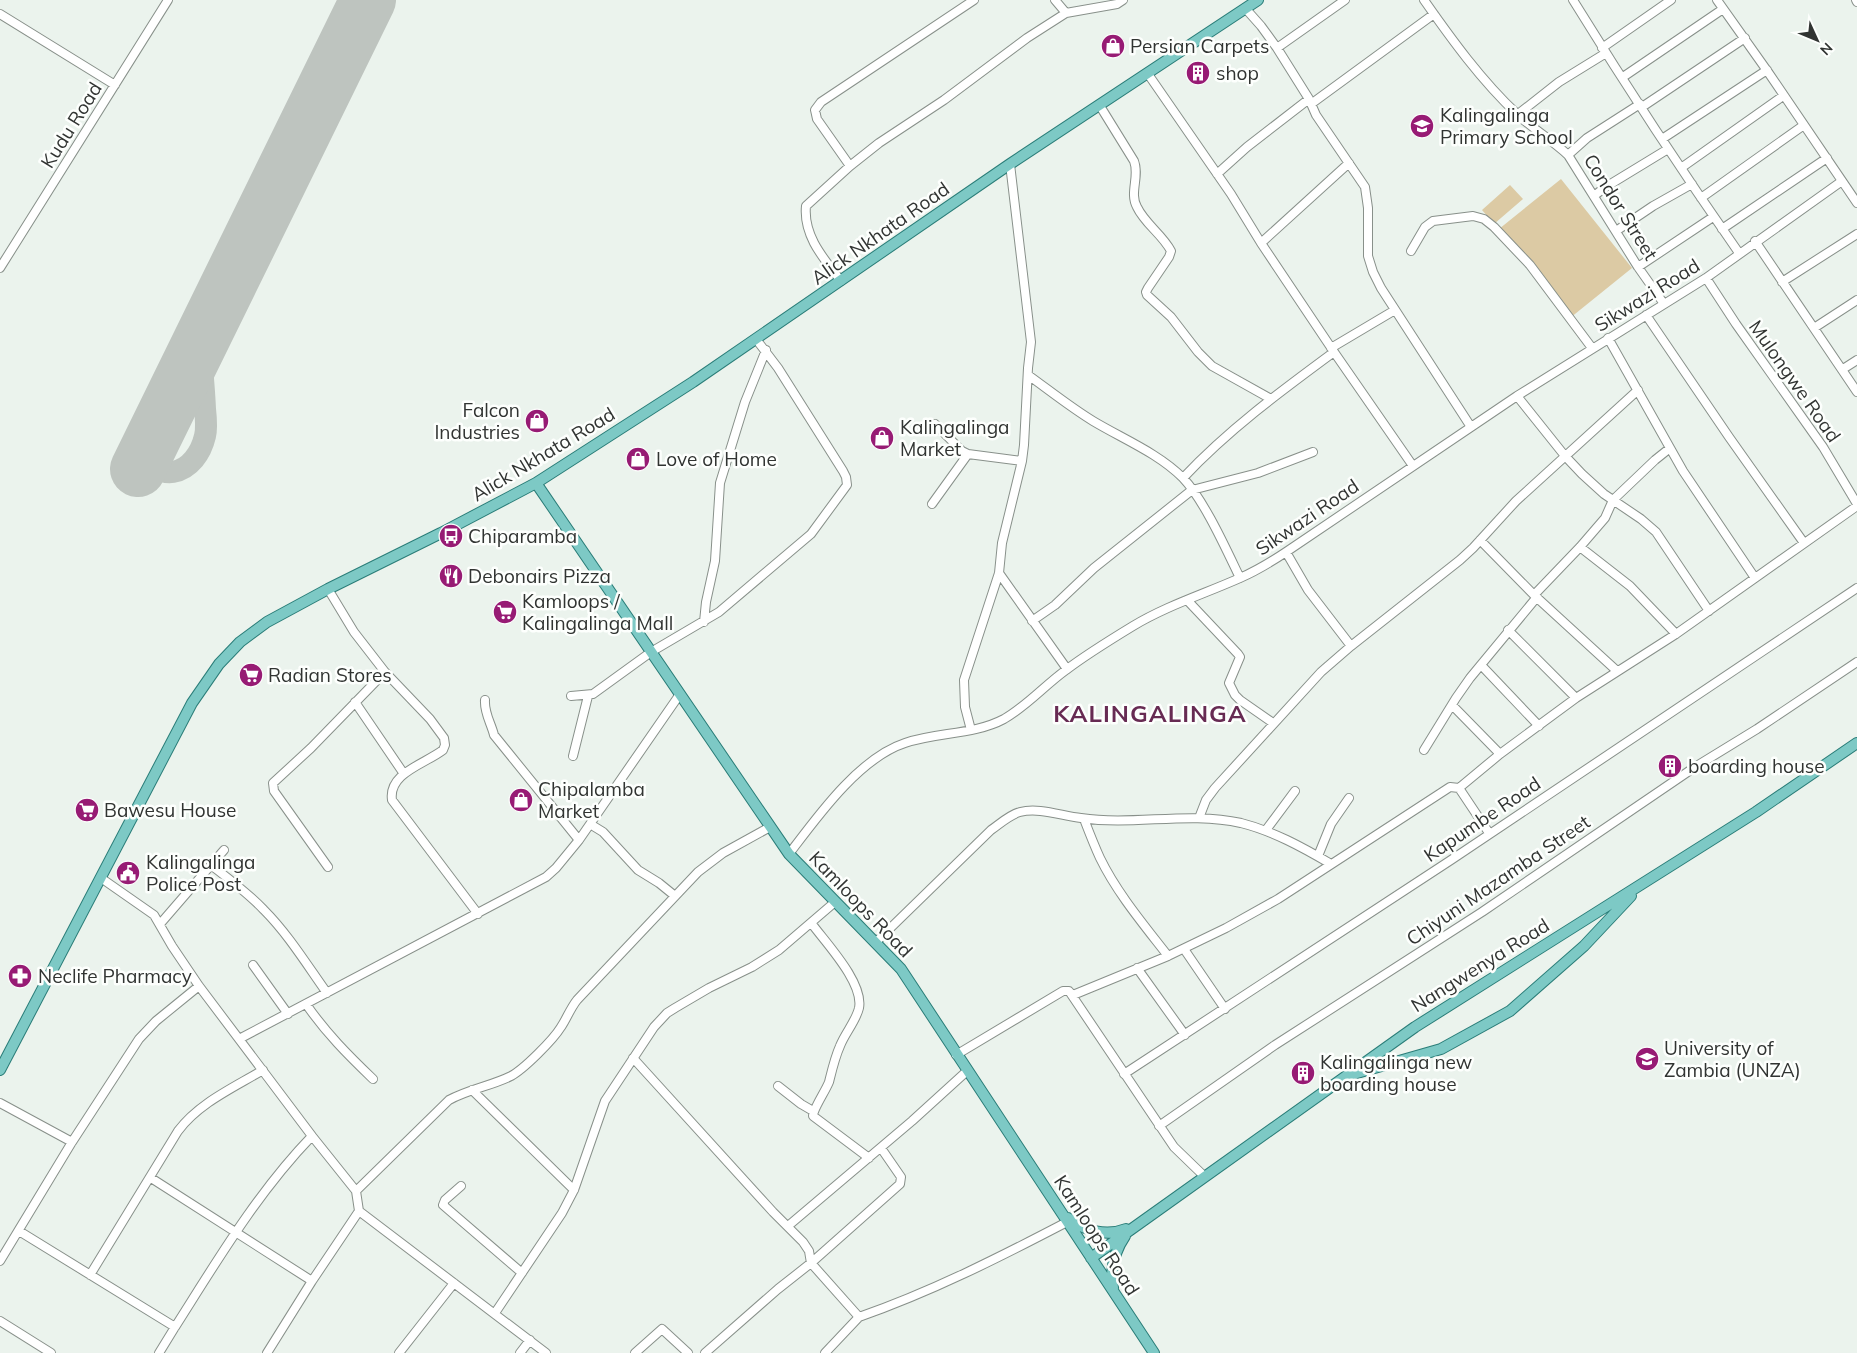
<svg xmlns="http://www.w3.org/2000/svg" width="1857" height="1353" font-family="Mulish,sans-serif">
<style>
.green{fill:#dccaa4}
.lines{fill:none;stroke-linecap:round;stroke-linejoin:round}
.taxiway{stroke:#bec4bf;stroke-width:22}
.runway{stroke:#bec4bf;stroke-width:56}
.minor-casing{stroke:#88908a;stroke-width:10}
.major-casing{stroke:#2a7d78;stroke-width:12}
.minor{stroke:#fff;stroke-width:8}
.major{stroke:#7dc9c5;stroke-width:10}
.labels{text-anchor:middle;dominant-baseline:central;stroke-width:5;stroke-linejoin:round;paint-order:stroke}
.poi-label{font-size:19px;fill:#313432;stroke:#fdfffd;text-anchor:start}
.street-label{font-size:19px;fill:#313432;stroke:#fdfffd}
.district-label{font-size:24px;font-weight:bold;letter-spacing:1px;fill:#672b53;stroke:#fdfffd}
</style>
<rect width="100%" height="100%" fill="#ebf3ed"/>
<path class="green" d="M1561,179L1632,268L1570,318L1499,229Z
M1510,185L1523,199L1494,224L1482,210Z"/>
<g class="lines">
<path class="taxiway" d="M146,454C151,465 161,474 173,472C190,469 201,453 205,436C207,428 206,418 205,409C204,387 202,366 200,344"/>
<path class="runway" d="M138,469L368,0"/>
<g class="minor-casing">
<path id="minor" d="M1424,0C1452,40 1481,80 1517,114C1533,129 1552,140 1568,155L1638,267L1664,304
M1573,0C1626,86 1681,170 1739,253
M1717,0L1768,72L1857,203
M1856,0L1857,2
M1245,8L1261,26L1277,48L1309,99L1316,115L1365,187L1368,208V256L1373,272L1381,288L1471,427
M1066,13L1117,4L1123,0
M0,14L115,85
M1277,48L1345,0
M1602,48L1671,0
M1148,74L1231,194L1261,243L1334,352L1413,466
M1623,77L1723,9
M1311,104L1434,14
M1100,106L1134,161C1140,176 1129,193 1137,207C1145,224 1162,234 1171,251L1169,257L1148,288L1146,292L1147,295L1171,317L1198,352L1212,366L1271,399
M1642,107L1745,38
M1517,115L1559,82L1606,53
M1662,139L1767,70
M1568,155L1587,138L1640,104
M850,166L817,119L815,110L821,102L974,0
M1681,168L1783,96
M1217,174L1247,147L1309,99
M1594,196L1604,188L1668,149
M1701,198L1804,125
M1722,229L1827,158
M1616,231L1653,206L1692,184
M1755,241L1857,392
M1261,243L1349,163
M1411,251L1425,227L1433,221L1473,216L1484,219L1494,227L1530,265L1592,348
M1638,267L1713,217
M0,268L168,0
M1706,278L1736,324L1823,447L1857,504
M841,281C824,259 803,236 806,206L850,166L879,143L944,100L1027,38L1066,13L1055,0
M1782,282L1857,234
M1646,315L1729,437L1804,543
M1814,328L1857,300
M1608,338L1683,471L1755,578
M1331,348L1395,310
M1843,369L1857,360
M1028,375C1049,390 1070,407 1093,421C1123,439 1158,453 1183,478C1204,500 1226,549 1240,578
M1517,396L1565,456L1582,474L1604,494L1641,519L1656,532L1709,611
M935,424L962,451L968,454L1022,461
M1183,478C1228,430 1281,391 1334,352
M932,504L968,454
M1480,540L1534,595L1617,671
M1580,547L1630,586L1676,634
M1286,552L1308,590L1351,646
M999,573L1067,669
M328,589L354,632L385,672L430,719L444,738L445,745L443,750C425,764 388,773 392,800L478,914
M1534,595L1580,547L1605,518L1613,500L1655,460L1670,448
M1187,600L1238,654L1240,657L1229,683L1235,695L1240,700L1273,723
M1032,621L1055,605L1094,568L1192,490L1258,473L1313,452
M704,622L706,602L715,561L720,483L745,402L766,350
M1508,630L1576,698
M1481,665L1539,726
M571,696L593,694L651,652L719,612L811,534L847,485L846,477L843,471L778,368L756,339
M485,700C484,713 491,723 494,735L579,840
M355,702L404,774
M1452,705L1500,754
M971,730L965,707L964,680L999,573L1002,543L1022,461L1024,445L1028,368L1031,342L1010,164
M1424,750L1456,698L1470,678L1537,597
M573,756L588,696
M1459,788L1500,754L1576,698L1676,634L1857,506
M1199,818L1206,800L1215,788L1321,672L1351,646L1460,560L1473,548L1516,501L1638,390
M1084,819C1089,832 1094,845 1100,858C1117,893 1144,925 1168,956
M590,824L603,832L638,870L659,883L675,896
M1266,830L1295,791
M789,854C817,817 859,758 905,743C937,732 974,735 1004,719C1027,706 1045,685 1066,670C1087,654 1110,640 1133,626C1166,606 1204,594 1240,578C1256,571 1271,562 1286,552L1517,396L1706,278L1842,181
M1318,856L1331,824L1349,798
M211,865C229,879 248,893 264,910C288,934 307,965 327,993
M328,867L274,791L273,783L311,748L385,672
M101,878L154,915L172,946L199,986L312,1136L356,1191L359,1211L546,1353
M160,924L224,850
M812,924C826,943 864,983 859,1008C856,1021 845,1033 840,1046C835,1057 832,1070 829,1082C825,1092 813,1109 813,1116L869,1158
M875,943L991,830C1000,824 1009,815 1020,812C1039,807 1062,816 1081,818C1134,826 1188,811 1241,823C1273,831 1302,847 1331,864
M1184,949L1225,1009
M253,965L288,1014
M1137,968L1185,1035
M1073,995L1168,956L1226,928L1278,899L1450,787L1459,788L1489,833
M306,1004C326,1033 348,1055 373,1079
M239,1039L546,877L556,868L579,840L680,694
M956,1055L1063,991H1069L1174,1147L1204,1176
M633,1058L773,1212L803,1242L809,1251L811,1263L859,1317C931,1292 1000,1257 1067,1222
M1124,1074L1451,860L1857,588
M778,1086L801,1104L813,1111
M472,1090L574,1190
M0,1103L72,1142
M1159,1126L1275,1045L1482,912L1695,767L1757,729L1857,662
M151,1178L312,1281
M461,1186L445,1200L443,1205L522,1273
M356,1191L449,1100C469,1089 491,1086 511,1076C524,1069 553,1040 561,1027C567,1018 570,1009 577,1000L698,872L723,853L770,827
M788,1226L912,1121L967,1071
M19,1231L175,1327L159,1353
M0,1261L72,1142L139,1039L156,1021L199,986
M90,1275L178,1131C199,1103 233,1088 263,1070
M495,1313L562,1213L574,1190L605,1101L654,1027L667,1013L675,1008L709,988L752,967L779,950L835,902
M0,1321L51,1353
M175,1327C217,1261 257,1193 312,1136
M267,1353L312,1281L359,1211
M399,1353L454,1283
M520,1353L530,1340
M635,1353L662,1329L688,1353
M705,1353L778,1289L811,1263L900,1184L901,1177L881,1148
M825,1353L859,1317"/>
</g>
<g class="major-casing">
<path id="major" d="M536,483L789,854L901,969L1154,1353
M0,1070L192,703L219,664L240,642L267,622L328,589L441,533L536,483L693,382L1010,164L1258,0
M1350,1075L1441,1049L1510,1011L1584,946L1631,896
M1068,1218C1085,1231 1106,1237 1126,1229
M1091,1258L1415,1027L1756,812L1857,743
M1113,1288C1110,1268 1114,1252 1125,1236"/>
</g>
<use href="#minor" class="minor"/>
<use href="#major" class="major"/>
</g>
<defs>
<g id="shop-disc" transform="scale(1.25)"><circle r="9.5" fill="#971b74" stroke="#fdfffd"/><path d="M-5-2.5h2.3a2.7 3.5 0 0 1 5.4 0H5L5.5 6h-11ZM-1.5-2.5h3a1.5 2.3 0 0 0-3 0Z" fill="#fff"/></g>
<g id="building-disc" transform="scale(1.25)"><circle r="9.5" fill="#971b74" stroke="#fdfffd"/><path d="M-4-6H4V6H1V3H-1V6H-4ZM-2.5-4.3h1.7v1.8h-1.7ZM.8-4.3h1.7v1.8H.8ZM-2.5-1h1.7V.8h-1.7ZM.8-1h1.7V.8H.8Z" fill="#fff"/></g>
<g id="school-disc" transform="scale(1.25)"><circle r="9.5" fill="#971b74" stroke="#fdfffd"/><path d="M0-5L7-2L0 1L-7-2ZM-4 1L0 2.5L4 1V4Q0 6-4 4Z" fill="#fff"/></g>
<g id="bus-disc" transform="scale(1.25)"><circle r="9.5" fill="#971b74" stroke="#fdfffd"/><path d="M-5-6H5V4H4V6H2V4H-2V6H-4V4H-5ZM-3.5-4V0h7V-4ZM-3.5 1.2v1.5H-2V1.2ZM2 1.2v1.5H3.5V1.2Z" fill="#fff"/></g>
<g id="restaurant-disc" transform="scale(1.25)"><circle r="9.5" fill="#971b74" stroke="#fdfffd"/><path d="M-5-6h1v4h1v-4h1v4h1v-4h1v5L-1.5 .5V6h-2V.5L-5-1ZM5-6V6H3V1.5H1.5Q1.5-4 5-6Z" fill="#fff"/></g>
<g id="supermarket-disc" transform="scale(1.25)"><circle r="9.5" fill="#971b74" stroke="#fdfffd"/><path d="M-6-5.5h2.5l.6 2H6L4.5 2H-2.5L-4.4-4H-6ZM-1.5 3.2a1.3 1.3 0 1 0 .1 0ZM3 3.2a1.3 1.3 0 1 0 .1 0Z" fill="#fff"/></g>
<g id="civic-disc" transform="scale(1.25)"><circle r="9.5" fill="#971b74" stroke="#fdfffd"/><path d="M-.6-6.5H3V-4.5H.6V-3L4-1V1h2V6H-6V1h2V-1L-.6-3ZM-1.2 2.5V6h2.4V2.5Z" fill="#fff"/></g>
<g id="pharmacy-disc" transform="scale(1.25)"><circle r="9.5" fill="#971b74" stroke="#fdfffd"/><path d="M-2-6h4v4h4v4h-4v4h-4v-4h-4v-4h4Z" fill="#fff"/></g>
<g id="university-disc" transform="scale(1.25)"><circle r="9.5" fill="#971b74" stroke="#fdfffd"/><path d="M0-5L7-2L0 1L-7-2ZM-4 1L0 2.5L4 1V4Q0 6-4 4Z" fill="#fff"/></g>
</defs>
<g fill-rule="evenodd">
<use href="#shop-disc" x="1113" y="46"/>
<use href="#building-disc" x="1198" y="73"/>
<use href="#school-disc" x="1422" y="126"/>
<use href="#shop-disc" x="537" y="421"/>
<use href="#shop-disc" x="882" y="438"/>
<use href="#shop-disc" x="638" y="459"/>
<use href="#bus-disc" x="451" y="536"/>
<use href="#restaurant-disc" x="451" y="576"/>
<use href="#supermarket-disc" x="505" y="612"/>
<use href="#supermarket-disc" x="251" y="675"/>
<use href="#building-disc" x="1670" y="766"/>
<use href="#shop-disc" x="521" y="800"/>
<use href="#supermarket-disc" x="87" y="810"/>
<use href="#civic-disc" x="128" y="873"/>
<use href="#pharmacy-disc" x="20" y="976"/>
<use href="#university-disc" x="1647" y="1059"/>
<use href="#building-disc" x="1303" y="1073"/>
</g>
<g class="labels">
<g class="poi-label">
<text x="1130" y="46">Persian Carpets</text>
<text x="1216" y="73">shop</text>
<text x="1440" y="115">Kalingalinga<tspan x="1440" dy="22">Primary School</tspan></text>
<text x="520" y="410" text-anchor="end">Falcon<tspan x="520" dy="22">Industries</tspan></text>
<text x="900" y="427">Kalingalinga<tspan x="900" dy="22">Market</tspan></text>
<text x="656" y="459">Love of Home</text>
<text x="468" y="536">Chiparamba</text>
<text x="468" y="576">Debonairs Pizza</text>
<text x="522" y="601">Kamloops /<tspan x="522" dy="22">Kalingalinga Mall</tspan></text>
<text x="268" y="675">Radian Stores</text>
<text x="1688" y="766">boarding house</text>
<text x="538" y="789">Chipalamba<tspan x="538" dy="22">Market</tspan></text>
<text x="104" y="810">Bawesu House</text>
<text x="146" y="862">Kalingalinga<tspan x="146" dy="22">Police Post</tspan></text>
<text x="38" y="976">Neclife Pharmacy</text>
<text x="1664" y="1048">University of<tspan x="1664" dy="22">Zambia (UNZA)</tspan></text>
<text x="1320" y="1062">Kalingalinga new<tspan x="1320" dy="22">boarding house</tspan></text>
</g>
<g class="street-label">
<text transform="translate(71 125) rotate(-58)">Kudu Road</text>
<text transform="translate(1621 207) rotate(58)">Condor Street</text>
<text transform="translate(880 233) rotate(-35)">Alick Nkhata Road</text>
<text transform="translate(1647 295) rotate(-32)">Sikwazi Road</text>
<text transform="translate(1795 381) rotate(55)">Mulongwe Road</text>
<text transform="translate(543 454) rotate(-31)">Alick Nkhata Road</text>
<text transform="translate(1307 517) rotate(-34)">Sikwazi Road</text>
<text transform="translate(1482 819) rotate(-34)">Kapumbe Road</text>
<text transform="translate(1498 880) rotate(-34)">Chiyuni Mazamba Street</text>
<text transform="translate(861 904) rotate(46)">Kamloops Road</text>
<text transform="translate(1480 965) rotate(-32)">Nangwenya Road</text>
<text transform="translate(1097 1235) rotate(57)">Kamloops Road</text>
</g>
<g class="district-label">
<text x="1150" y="713">KALINGALINGA</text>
</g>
</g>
<g transform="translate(1817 40) rotate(134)" stroke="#fdfffd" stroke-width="4" paint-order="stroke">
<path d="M0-4L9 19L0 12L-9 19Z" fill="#313432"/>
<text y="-8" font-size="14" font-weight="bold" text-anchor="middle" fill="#313432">N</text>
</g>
</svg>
